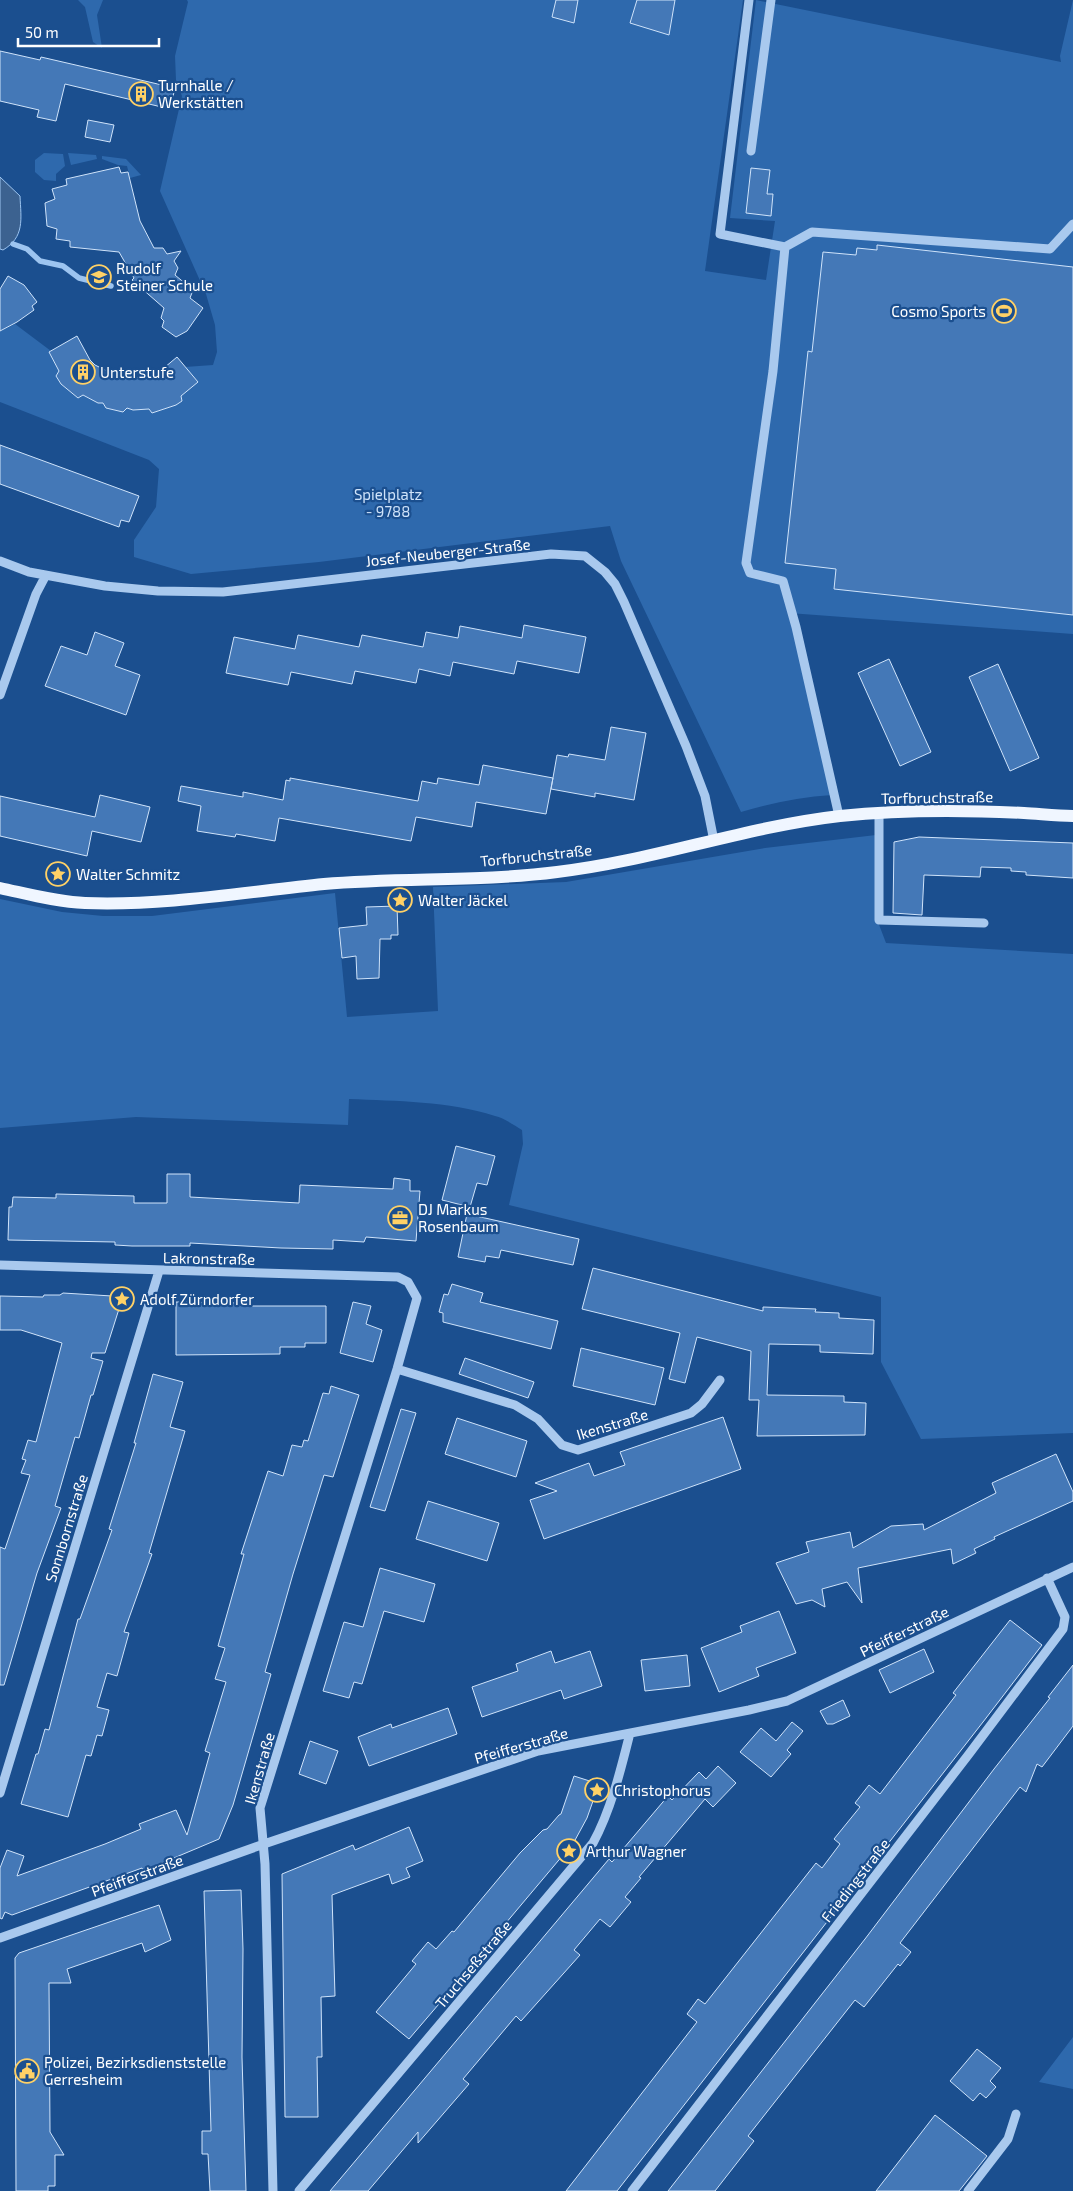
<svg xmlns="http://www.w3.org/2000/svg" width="1073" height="2191" font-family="'Exo 2',sans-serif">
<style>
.green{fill:#2e69ad}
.water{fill:#3c6290;stroke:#9cc4f0}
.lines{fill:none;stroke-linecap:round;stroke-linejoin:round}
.stream{stroke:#9cc4f0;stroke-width:5.5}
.building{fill:#4478b7;stroke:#cfe3fa}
.minor{stroke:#a9c9ee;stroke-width:9}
.major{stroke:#f0f6ff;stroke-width:12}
.labels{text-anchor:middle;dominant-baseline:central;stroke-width:4.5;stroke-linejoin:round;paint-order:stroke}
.poi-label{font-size:15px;fill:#fff;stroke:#1b4f8f;text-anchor:start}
.park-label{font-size:15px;fill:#cfe3fa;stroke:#1b4f8f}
.street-label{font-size:15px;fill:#fff;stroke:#1b4f8f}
</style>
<rect width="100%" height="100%" fill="#1b4f8f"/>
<path class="green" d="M78,0H103L97,15L102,48L93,42L85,7Z
M187,0H743L705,271L766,280L775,221L730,218L756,0L1061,62L1060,56L1073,0V634L789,613L832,795C801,797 771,803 741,812L621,561L610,526L319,562L191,574L134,557V540L156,507L159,469L149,460L0,402V331L15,324L51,351V356L59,371L56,376L61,384L78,398L83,395L98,403H103L106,408L123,412L127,408L133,410L149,409L152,413L176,405L182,401L181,396L196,380L185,367L213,365L217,352L215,325L206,294L160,191L182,96L176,80L175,56L188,2Z
M44,153L63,154L65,166L56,174V181L44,180L35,172V160Z
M68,153L96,155L97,159L71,165Z
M102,156L126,159L141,175L130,178L127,166L118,165L102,159Z
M876,835L878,922L886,943L1073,954V1433L921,1439L881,1362V1297L509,1205L523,1144L522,1130C514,1125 504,1118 495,1116C448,1101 397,1101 349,1099L348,1125L136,1117L0,1128V899L62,912L103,916H152L335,893L347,1017L438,1011L433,887L566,882L765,848Z
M1073,2037V2089L1039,2082Z"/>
<path class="water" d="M0,177L20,196C21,219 25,237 3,250L0,249Z"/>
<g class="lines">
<path class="stream" d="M13,244L27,249L40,261L63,266L79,278L111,286"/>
</g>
<path class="building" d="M556,0H578L574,23L552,17Z
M637,0H675L669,35L630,23Z
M0,51L40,60L41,57L175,88L170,109L65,84L56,121L37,117L39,110L0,101Z
M88,120L114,125L110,142L85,137Z
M119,167L121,173L128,172L140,221L154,248H163L167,254L181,251L174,261L178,268L175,275L193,290L190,298L203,308L187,331L176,337L162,327L164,321L161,318L164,308L132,280L134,278L119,252L70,247V241L56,239L57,229L47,226L45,203L55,199L52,189L67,185L66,179Z
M751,168L770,170L767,194H773L771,216L746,213Z
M877,245L1073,267V615L834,589L836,569L785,563L808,351L812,352L823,252L856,255L857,248L877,250Z
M8,276L24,285L37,302L32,306L34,310L17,322L0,331V289Z
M77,336L90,360L95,365L117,376L125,379L149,376L158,373L177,357L198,382L181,396L182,401L176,405L152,413L149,409L133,410L127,408L123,412L106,408L103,403H98L83,395L78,398L61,384L56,376L59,371L49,352Z
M0,445L139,496L129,522L121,520L119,527L0,484Z
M524,625L586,637L579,673L517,661L514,674L453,662L450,676L419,669L416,683L355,671L352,684L291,672L288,685L226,673L234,637L295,649L298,635L359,647L362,635L423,647L426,632L458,638L460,626L522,638Z
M95,632L124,643L115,666L140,675L126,715L45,686L61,646L87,655Z
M889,659L931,752L900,766L858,673Z
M998,664L1039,758L1010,771L969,677Z
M611,727L646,733L634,800L595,793V797L551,789L557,755L568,757L569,754L605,760Z
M483,765L553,778L546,814L476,802L472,827L416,817L411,841L279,818L275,841L236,834L235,837L197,831L201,806L178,801L181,786L243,797V792L283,800L286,780L290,781V778L418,801L422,781L437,784L438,778L479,785Z
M100,795L150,807L141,842L92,831L87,856L0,836V796L95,817Z
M919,837L1073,843V878L1026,875V872L1011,871V868L981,867L980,877L924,875L922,915L893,913L894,842Z
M397,906L398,935H391V939H380L379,978L357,979L356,956L342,958L339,928L367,925L366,907Z
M456,1146L495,1156L487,1185L477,1183L470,1207L442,1200Z
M167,1174H190V1197L299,1203L300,1185L393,1189L394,1178L410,1180V1191H420L416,1241L366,1237L364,1242L333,1240V1249L281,1248L190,1243V1246H132L115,1245V1242L8,1240L9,1207H12L13,1197L56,1198V1194L134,1196V1203H167Z
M467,1214L579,1239L573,1265L501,1250L499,1258L486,1256L485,1262L458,1257Z
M593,1268L763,1311V1307L816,1309L815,1312L839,1313V1318L874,1320L873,1354L820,1352V1345L769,1344L767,1395L844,1396V1402L866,1403L865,1435L757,1436L759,1400H749L751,1351L697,1337L685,1383L669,1379L680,1333L582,1309Z
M452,1284L483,1293L480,1302L558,1321L551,1349L443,1322V1313L439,1312L444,1294L448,1295Z
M125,1290L105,1353H92L91,1358L103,1361L93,1395H91L79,1438L75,1437L55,1506L61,1508L37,1573L4,1685H0V1547L5,1549L30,1475L21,1473L26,1460L22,1459L28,1440L36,1442L62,1343L21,1330H0V1296L43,1297L44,1295H60L63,1293L112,1296Z
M176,1302L242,1303V1306H326V1343H305V1347H280V1354L176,1355Z
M353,1302L371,1306L366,1324L382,1330L373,1362L340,1353Z
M581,1348L664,1368L655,1405L573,1386Z
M465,1358L534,1382L528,1398L459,1374Z
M153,1374L183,1382L170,1427L185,1431L149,1553L152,1554L124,1632L129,1633L117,1676L107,1673L97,1707L109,1710L102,1736L97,1735L91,1756L86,1755L68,1817L21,1804L36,1754H38L45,1729L49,1730L78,1619H80L112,1530L109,1529L136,1443H134Z
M331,1386L359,1395L333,1477L324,1475L293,1574L265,1672L271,1674L233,1805L219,1839L143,1871L142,1868L12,1915L5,1912L2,1919L0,1918V1868L7,1850L24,1856L17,1876L105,1844L141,1829L139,1824L176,1810L187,1835L210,1753L205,1751L226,1682L215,1679L225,1648L218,1646L244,1554H241L268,1471L283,1476L292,1445L302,1447L304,1440L308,1441L323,1393L329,1394Z
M401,1409L416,1413L385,1511L370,1507Z
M723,1417L741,1469L544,1539L530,1500L557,1491L535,1483L589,1463L594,1476L625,1465L620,1452Z
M457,1418L527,1441L516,1477L445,1454Z
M1056,1454L1073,1492V1501L994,1537L995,1539L974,1549L976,1553L953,1564L951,1549L858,1568L862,1603L847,1582L822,1589L825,1607L812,1600L796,1604L776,1563L809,1552L806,1542L850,1532L853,1548L891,1526L923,1524L924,1530L996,1493L992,1483Z
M428,1501L499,1523L487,1561L416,1539Z
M380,1568L435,1584L424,1622L384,1611L362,1684L354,1682L349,1698L323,1691L344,1622L363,1627Z
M779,1611L796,1653L756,1668L759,1676L719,1692L701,1648L742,1632L740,1626Z
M1010,1620L1042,1645L983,1722L617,2191H566L697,2022L687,2014L698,1999L705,2004L816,1863L822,1868L840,1844L834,1839L860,1807L855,1803L869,1785L880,1794L956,1695L953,1693Z
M924,1649L934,1672L890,1693L879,1670Z
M551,1651L555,1663L590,1651L602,1686L564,1699L561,1690L482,1717L472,1687L518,1671L516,1664Z
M687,1655L690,1686L645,1691L641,1660Z
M1073,1665V1726L1042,1767L1037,1764L1026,1792L1020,1787L900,1943L911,1952L900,1966L898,1964L864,2007L855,2000L748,2136L754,2141L715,2191H668L865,1939L994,1769L1050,1698L1048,1697Z
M843,1700L850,1716L833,1724H827L820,1711Z
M448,1708L457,1734L369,1766L358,1737L391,1724L392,1728Z
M792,1722L803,1731L787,1750L791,1754L771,1777L740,1752L761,1728L776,1741Z
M310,1741L338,1751L326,1784L299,1774Z
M718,1766L736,1783L713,1807L705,1799L639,1877L641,1878L625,1897L631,1902L610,1927L600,1919L574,1950L580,1955L521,2021L516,2016L463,2079L469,2084L418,2143V2132L368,2191H330L609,1859L612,1862L668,1796L672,1800L699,1772L706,1779Z
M574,1776L599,1784L587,1818L574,1842L479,1955L480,1956L409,2039L376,2012L416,1964L412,1961L428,1942L436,1949L452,1931L454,1932L520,1853L543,1830L547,1829L559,1815L561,1814Z
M409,1827L423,1861L406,1868L410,1877L392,1884L389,1874L332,1895L335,1996L321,1997L322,2057H317L318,2117H285L282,1874L353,1845L355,1850Z
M241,1890L243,1949L242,2057L246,2191H210L208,2154H202V2131H211L204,1891Z
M159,1905L171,1940L145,1952L142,1943L67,1969L71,1983H49L50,2132L64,2155H55V2186H48V2191H16L15,1958L19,1953Z
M977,2049L1001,2068L990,2081L996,2087L986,2098L980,2093L973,2101L950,2081Z
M935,2115L987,2156L959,2191H876Z"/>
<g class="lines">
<path class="minor" d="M749,0L720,234L785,247L812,232L1050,249L1073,224
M751,151L771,0
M785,247L773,371L746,563L750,573L783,581L796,627L839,816
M0,561L29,572L105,586L158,591L223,592L551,554L585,556L605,572L615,584L624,602L686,746L705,796L714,841
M0,695L36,594L46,575
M879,813V920L984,923
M0,1265L398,1277L408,1282L417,1298L397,1369L260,1808L265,1864L273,2191
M397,1369L515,1405L538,1419L562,1445L578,1450L691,1413L702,1404L720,1380
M0,1793L159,1271
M0,1938L264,1844L538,1751L749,1710L787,1701L1073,1567
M299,2191L593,1843C611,1810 621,1769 630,1733
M632,2191L969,1754L1063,1629L1065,1617L1047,1578
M968,2191L1008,2139L1016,2114"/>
<path class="major" d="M0,888C28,894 57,902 85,903C165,906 245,892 324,884C401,877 480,882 557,872C652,861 744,827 840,816C898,810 965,810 1024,813C1041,814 1057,816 1073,816"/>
</g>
<defs>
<g id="building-ring" transform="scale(1.25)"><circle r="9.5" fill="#1b4f8f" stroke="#ffd166" stroke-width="1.5"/><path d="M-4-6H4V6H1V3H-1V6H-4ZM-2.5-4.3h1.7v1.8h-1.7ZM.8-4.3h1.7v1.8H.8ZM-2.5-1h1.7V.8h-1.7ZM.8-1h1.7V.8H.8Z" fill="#ffd166"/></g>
<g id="school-ring" transform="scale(1.25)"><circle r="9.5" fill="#1b4f8f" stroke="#ffd166" stroke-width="1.5"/><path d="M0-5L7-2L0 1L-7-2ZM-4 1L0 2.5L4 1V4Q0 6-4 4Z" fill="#ffd166"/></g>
<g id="stadium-ring" transform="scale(1.25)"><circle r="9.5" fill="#1b4f8f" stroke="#ffd166" stroke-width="1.5"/><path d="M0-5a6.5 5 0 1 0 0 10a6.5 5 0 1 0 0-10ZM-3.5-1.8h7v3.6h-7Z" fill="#ffd166"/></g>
<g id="sight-ring" transform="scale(1.25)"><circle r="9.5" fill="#1b4f8f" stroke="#ffd166" stroke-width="1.5"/><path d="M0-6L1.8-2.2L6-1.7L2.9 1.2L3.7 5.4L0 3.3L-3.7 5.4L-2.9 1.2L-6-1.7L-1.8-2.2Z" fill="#ffd166"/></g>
<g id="office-ring" transform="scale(1.25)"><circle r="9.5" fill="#1b4f8f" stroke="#ffd166" stroke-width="1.5"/><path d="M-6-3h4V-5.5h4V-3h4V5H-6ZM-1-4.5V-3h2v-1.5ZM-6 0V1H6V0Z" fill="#ffd166"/></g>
<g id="civic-ring" transform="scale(1.25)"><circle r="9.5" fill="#1b4f8f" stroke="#ffd166" stroke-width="1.5"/><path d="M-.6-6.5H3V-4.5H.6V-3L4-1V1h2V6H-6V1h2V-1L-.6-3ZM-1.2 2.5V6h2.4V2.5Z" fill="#ffd166"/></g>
</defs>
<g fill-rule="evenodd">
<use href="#building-ring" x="141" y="94"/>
<use href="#school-ring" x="99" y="277"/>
<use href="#stadium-ring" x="1004" y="311"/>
<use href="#building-ring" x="83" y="372"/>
<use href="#sight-ring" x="58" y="874"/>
<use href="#sight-ring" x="400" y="900"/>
<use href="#office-ring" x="400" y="1218"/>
<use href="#sight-ring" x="122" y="1299"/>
<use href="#sight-ring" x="597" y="1790"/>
<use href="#sight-ring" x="569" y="1851"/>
<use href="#civic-ring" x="27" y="2071"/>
</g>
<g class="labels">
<g class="poi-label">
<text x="158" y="85">Turnhalle /<tspan x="158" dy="17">Werkstätten</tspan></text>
<text x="116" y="268">Rudolf<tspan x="116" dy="17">Steiner Schule</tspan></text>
<text x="986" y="311" text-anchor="end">Cosmo Sports</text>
<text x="100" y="372">Unterstufe</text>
<text x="76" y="874">Walter Schmitz</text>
<text x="418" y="900">Walter Jäckel</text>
<text x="418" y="1209">DJ Markus<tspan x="418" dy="17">Rosenbaum</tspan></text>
<text x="140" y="1299">Adolf Zürndorfer</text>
<text x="614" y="1790">Christophorus</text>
<text x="586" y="1851">Arthur Wagner</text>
<text x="44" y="2062">Polizei, Bezirksdienststelle<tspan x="44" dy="17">Gerresheim</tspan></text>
</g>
<g class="park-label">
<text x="388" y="494">Spielplatz<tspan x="388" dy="17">- 9788</tspan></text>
</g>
<g class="street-label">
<text transform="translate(448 552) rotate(-6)">Josef-Neuberger-Straße</text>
<text transform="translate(937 797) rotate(-1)">Torfbruchstraße</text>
<text transform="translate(536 855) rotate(-6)">Torfbruchstraße</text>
<text transform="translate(209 1258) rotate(1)">Lakronstraße</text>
<text transform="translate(612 1424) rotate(-17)">Ikenstraße</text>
<text transform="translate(66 1528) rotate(-73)">Sonnbornstraße</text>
<text transform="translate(904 1631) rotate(-26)">Pfeifferstraße</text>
<text transform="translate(521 1745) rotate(-16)">Pfeifferstraße</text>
<text transform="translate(259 1768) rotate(-74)">Ikenstraße</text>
<text transform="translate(137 1875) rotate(-20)">Pfeifferstraße</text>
<text transform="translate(855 1880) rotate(-52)">Friedingstraße</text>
<text transform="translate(473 1964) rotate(-50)">Truchseßstraße</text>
</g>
</g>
<path d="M18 38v8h141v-8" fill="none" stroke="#ffffff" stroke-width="2.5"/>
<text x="25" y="38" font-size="15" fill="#ffffff" stroke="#1b4f8f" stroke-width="4" paint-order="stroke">50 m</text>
</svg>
